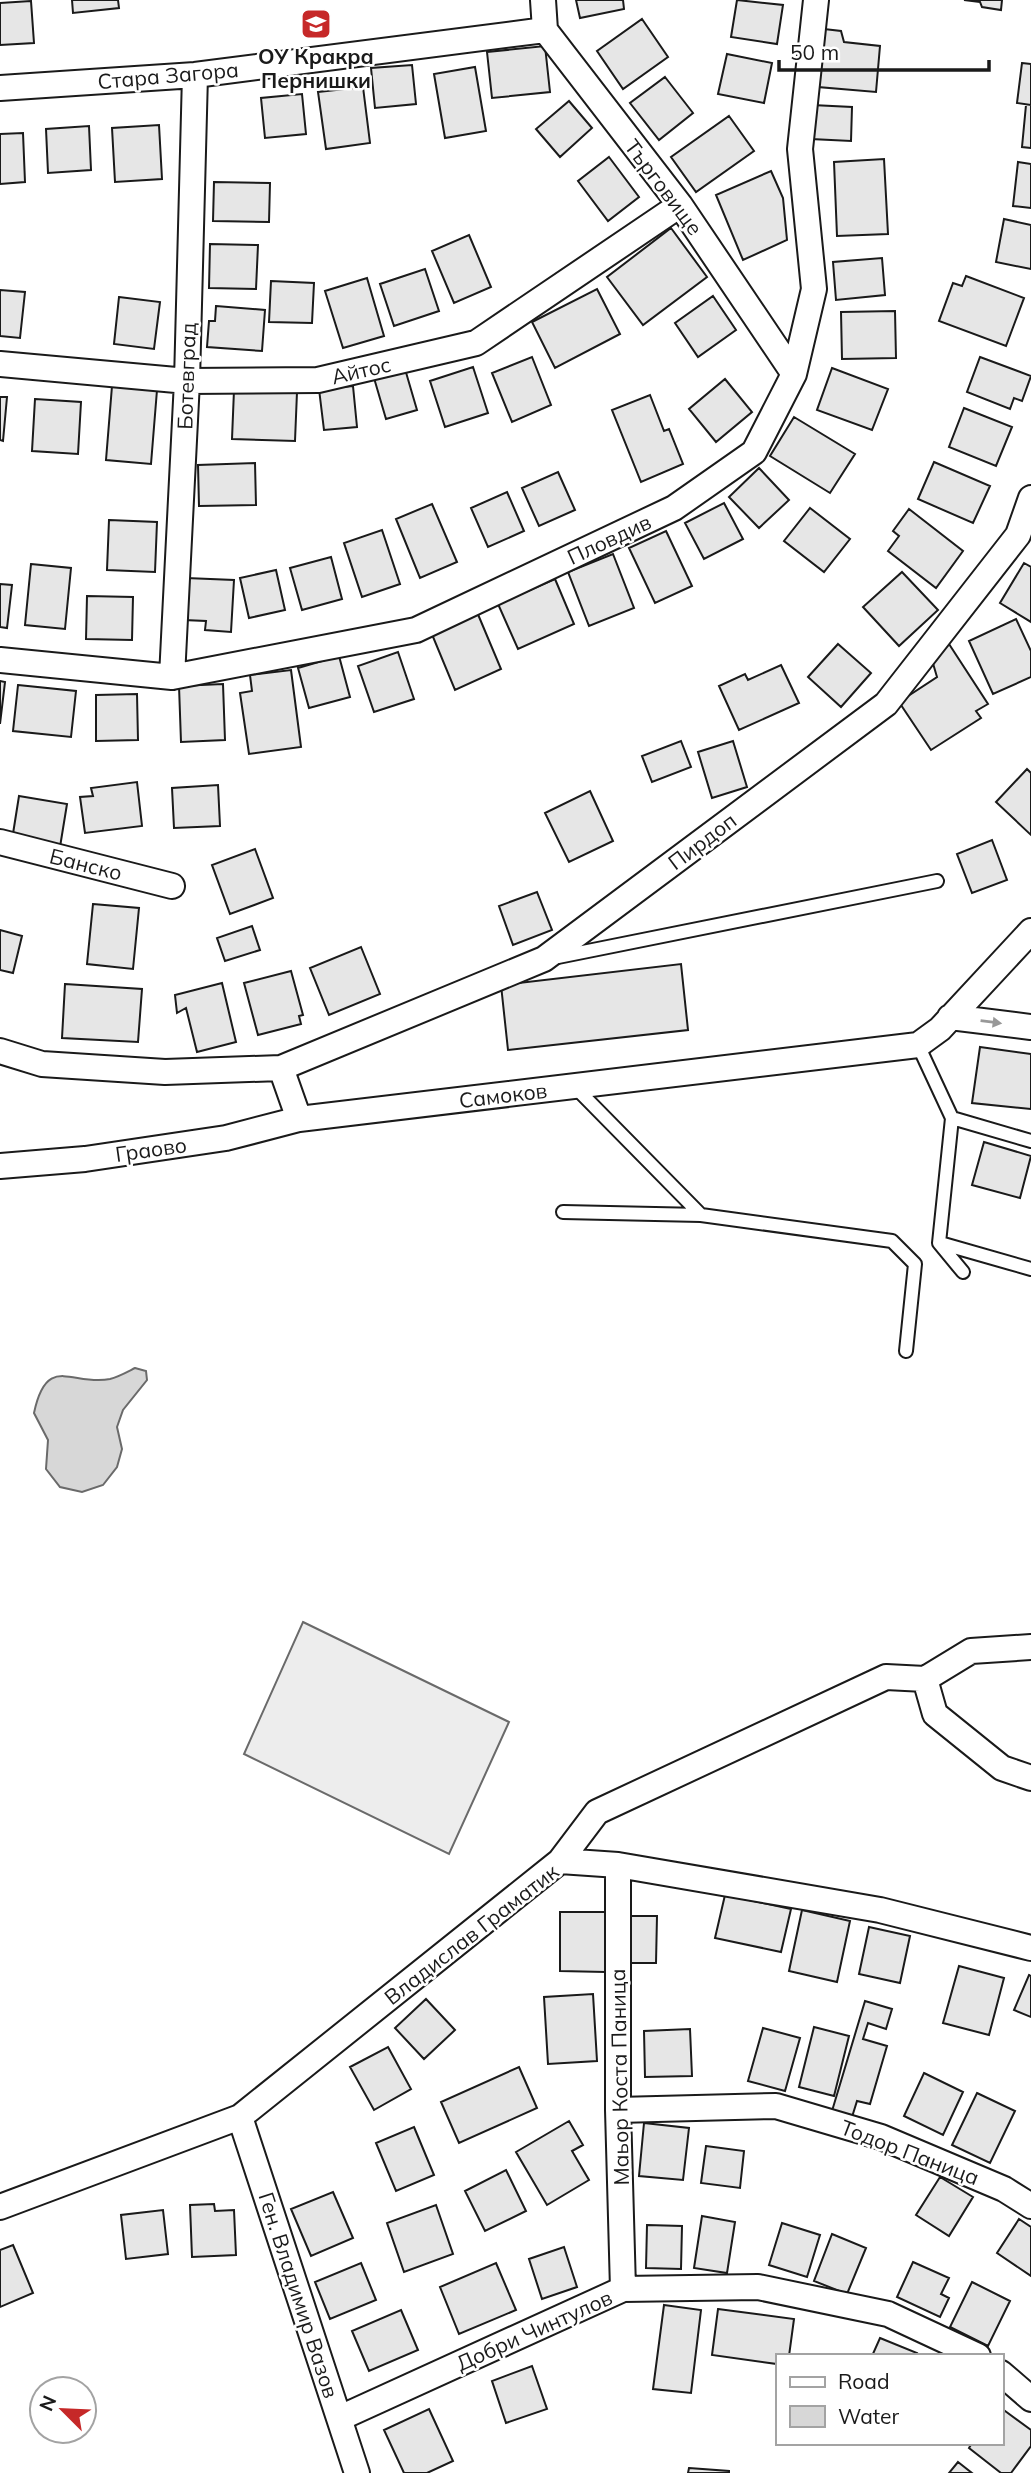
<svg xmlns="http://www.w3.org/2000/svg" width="1031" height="2473" font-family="Mulish,sans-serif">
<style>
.built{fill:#ededed;stroke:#6a6a6a;stroke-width:2}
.water{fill:#d7d7d7;stroke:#6a6a6a;stroke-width:2}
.building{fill:#e6e6e6;stroke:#1a1a1a;stroke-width:2}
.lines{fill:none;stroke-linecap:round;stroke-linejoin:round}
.service-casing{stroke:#1a1a1a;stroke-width:16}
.minor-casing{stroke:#1a1a1a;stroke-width:28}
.service{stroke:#fff;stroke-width:12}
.minor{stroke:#fff;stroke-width:24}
.oneway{fill:#989898}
.labels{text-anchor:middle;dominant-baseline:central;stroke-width:5;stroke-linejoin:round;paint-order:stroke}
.poi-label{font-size:21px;font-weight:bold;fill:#1a1a1a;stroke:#fff}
.street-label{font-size:21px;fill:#1a1a1a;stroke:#fff}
</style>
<rect width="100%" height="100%" fill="#fff"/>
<path class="built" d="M303,1622L509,1722L449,1854L244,1754Z"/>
<path class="water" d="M135,1368L146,1371L147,1380L123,1410L117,1427L122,1449L117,1467L103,1485L82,1492L60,1487L46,1469L48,1440L34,1413C47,1352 73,1387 110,1379C118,1377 127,1372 135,1368Z"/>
<path class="building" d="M72,0H118L119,8L73,13Z
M576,0H623L624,9L580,18Z
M737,0L783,5L777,44L731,37Z
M964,0H1002L1001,10L982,7L980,2Z
M31,1L34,43L0,45V3Z
M642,19L668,57L623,89L597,51Z
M824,29L841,31L844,42L880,46L876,92L818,87Z
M545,46L550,92L492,98L487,52Z
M727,54L772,63L764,103L718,94Z
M1022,63L1031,64V105L1017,103Z
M412,65L416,104L375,108L371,68Z
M475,67L486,131L445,138L434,74Z
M665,77L693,113L659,140L630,103Z
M363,87L370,143L326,149L318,92Z
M302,94L306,134L265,138L261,98Z
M569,101L592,128L560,157L536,129Z
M812,105L852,107L851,141L811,139Z
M1026,105H1031V148L1022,147Z
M729,116L754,151L696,192L671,157Z
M159,125L162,179L115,182L112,128Z
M89,126L91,170L48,173L46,129Z
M23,133L25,182L0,184V134Z
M609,157L639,197L608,221L578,181Z
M884,159L888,234L837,236L834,162Z
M1018,162L1031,164V208L1013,206Z
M771,171L783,198L787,240L743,260L716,195Z
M214,182L270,183L269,222L213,221Z
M1004,219L1031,225V269L996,262Z
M671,228L707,277L643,325L607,277Z
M469,235L491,287L454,303L432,251Z
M210,244L258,245L256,289L209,288Z
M882,258L885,295L836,300L833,262Z
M425,269L439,311L394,326L380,284Z
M966,276L1024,298L1006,346L939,321L953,283L962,286Z
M367,278L384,336L343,348L325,291Z
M271,281L314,283L312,323L269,322Z
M597,289L620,334L555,368L532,322Z
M0,290L25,292L20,338L0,336Z
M713,296L736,330L698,357L675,323Z
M119,297L160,302L154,349L114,344Z
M216,306L265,310L262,351L207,347L209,321H215Z
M895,311L896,358L842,359L841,312Z
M532,357L551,405L512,422L492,373Z
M980,357L1031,376L1022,401L1014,398L1010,409L967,392Z
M473,367L488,413L445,427L430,381Z
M832,368L888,389L872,430L817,410Z
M405,369L417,410L386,419L374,378Z
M725,379L752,412L716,442L689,409Z
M112,386L157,390L151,464L106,460Z
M353,386L357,427L324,430L319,389Z
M234,390L297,392L295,441L232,439Z
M650,395L664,431L669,429L683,464L641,482L612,410Z
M0,397H7L3,441L0,440Z
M35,399L81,402L78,454L32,451Z
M964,408L1012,427L996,466L949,447Z
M794,417L855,454L830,493L770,456Z
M934,462L990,486L973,523L918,499Z
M255,463L256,505L199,506L198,465Z
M759,468L789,500L759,528L729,497Z
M558,472L575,510L539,526L522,488Z
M507,492L524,531L488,547L471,508Z
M724,503L743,539L704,559L685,523Z
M432,504L457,562L420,578L396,519Z
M810,508L850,539L824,572L784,541Z
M909,509L963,551L936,588L888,551L899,536L893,531Z
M109,520L157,522L155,572L107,570Z
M382,530L400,584L362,597L344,543Z
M666,531L692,586L655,603L629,548Z
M613,554L634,608L589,626L568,572Z
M331,557L342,599L302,610L290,568Z
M1024,563L1031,567V622L1000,603Z
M31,564L71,568L65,629L25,625Z
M276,570L285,610L249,618L240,578Z
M902,572L938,610L899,646L863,607Z
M186,578L234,580L231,632L205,630L206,621L184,620Z
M555,579L574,624L518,649L498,604Z
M0,584L12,585L7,628L0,627Z
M87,596L133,597L132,640L86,639Z
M477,612L501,669L455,690L431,632Z
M1016,619L1031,651V677L993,694L969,641Z
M838,644L871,673L841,707L808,677Z
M949,644L988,704L976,711L981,718L931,750L899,702L937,677L932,660Z
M398,652L414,699L374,712L358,666Z
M339,656L350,697L309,708L298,668Z
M781,665L799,703L739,730L719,686L745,674L748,680Z
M291,670L301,747L249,754L240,693L252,691L250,675Z
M0,681L5,682L0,724Z
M223,684L225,740L181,742L179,686Z
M18,685L76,691L71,737L13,731Z
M137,694L138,740L96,741V695Z
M681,741L691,767L652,782L642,756Z
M733,741L747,787L712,798L698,752Z
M1027,769L1031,773V835L996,802Z
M137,782L142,826L85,833L80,797L93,796L91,788Z
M218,785L220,826L174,828L172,788Z
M590,791L613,841L569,862L545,813Z
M19,796L67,804L60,847L12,840Z
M992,840L1007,880L972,893L957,854Z
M255,849L273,898L230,914L212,865Z
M537,892L552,930L513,945L499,906Z
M93,904L139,908L133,969L87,964Z
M252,926L260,950L225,961L217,938Z
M0,930L22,936L13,973L0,970Z
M361,947L380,994L329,1015L310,968Z
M681,964L688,1030L508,1050L501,985Z
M291,971L303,1015L299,1016L301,1024L258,1035L244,983Z
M222,983L236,1042L197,1052L186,1008L177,1013L175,995Z
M65,984L142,989L138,1042L62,1038Z
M980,1047L1031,1054V1109L972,1103Z
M984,1142L1031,1156L1020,1198L972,1185Z
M725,1895L791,1909L781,1952L715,1938Z
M802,1910L850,1921L837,1982L789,1971Z
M560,1912H606L605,1972L560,1971Z
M630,1916H657L656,1963H629Z
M869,1927L910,1936L900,1983L859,1974Z
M959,1966L1004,1978L989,2035L943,2023Z
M1029,1975L1031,1976V2017L1014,2010Z
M593,1994L597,2061L548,2064L544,1997Z
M426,1999L455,2030L424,2059L395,2028Z
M865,2001L892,2009L886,2029L868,2023L863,2039L887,2046L870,2104L857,2101L852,2117L832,2111Z
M814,2027L849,2036L834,2096L799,2087Z
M763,2028L800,2038L785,2091L748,2081Z
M690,2029L692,2076L645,2077L644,2031Z
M388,2047L411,2089L374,2110L350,2067Z
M519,2067L537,2108L459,2143L441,2102Z
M924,2073L963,2092L943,2135L904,2116Z
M977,2093L1015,2111L990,2163L952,2145Z
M569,2121L583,2145L572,2151L589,2180L547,2205L516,2152Z
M644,2123L689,2128L683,2180L639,2176Z
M414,2127L434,2175L396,2191L376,2143Z
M706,2146L744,2151L740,2188L701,2183Z
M506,2170L526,2211L485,2231L465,2191Z
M940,2177L973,2197L949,2236L916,2215Z
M333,2192L353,2238L311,2256L291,2209Z
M214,2204L215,2211L234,2210L236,2255L192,2257L190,2205Z
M436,2205L453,2254L404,2272L387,2223Z
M163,2210L168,2254L126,2259L121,2215Z
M702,2216L735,2222L727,2273L694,2268Z
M1019,2219L1031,2227V2276L997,2253Z
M782,2223L820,2235L807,2277L769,2265Z
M647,2225L682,2226L681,2269L646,2268Z
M832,2234L866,2248L847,2294L814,2281Z
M13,2245L33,2293L0,2307V2250Z
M564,2247L577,2287L542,2299L529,2259Z
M913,2262L949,2278L941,2294L949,2298L940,2317L897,2297Z
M361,2263L376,2300L330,2319L315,2282Z
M496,2263L516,2310L459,2334L440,2287Z
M972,2282L1010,2301L988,2346L950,2327Z
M664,2305L701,2310L691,2393L653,2389Z
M718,2309L794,2319L789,2356H777V2364L712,2355Z
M401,2310L418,2350L369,2371L352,2331Z
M880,2338L917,2353L916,2356H872Z
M532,2366L547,2409L506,2423L492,2381Z
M1001,2408L1031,2430V2446L1011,2473H1001L969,2448L972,2443H1001Z
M429,2409L453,2461L427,2473H404L384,2430Z
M958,2462L972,2473H949Z
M689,2468L729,2471V2473H688Z"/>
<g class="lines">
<g class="service-casing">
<path id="service" d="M558,957L937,881
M918,1045L952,1118L939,1243L963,1272
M574,1086L701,1215
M952,1118L1031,1141
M563,1212L701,1215L892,1241L915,1264L906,1351
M940,1243L1031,1269"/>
</g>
<g class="minor-casing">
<path id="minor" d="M543,0L545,30L680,205L794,374
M0,88L195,75L545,30
M0,364L187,381L318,380L476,343L680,205
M0,660L172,677L416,630L674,508L754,452L794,374L814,289L800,149L816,0
M172,677L187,381L195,75
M0,842L172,886
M950,1017L1031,1027
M0,1051L42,1064L165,1072L281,1068L544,959L886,704L1018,535L1031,498
M281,1068L299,1119
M0,1166L85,1159L226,1138L299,1119L918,1045L940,1029L1031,931
M925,1679L935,1714L1002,1768L1031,1778
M560,1861L597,1812L886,1677L925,1679L971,1651L1031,1647
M618,1865V2110L623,2289
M618,2110L776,2106L881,2137L1004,2189L1031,2206
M240,2117L357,2473
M0,2207L240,2117L560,1861L618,1865L880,1910L1031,1948
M1001,2373L1031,2399
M340,2418L623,2289L758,2287L888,2314L978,2356"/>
</g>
<use href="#service" class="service"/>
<use href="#minor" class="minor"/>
</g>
<defs><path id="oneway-solid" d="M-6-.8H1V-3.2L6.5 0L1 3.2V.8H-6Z" transform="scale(1.75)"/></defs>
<use class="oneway" href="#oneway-solid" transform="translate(991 1022) rotate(7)"/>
<defs>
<g id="school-square" transform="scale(1.575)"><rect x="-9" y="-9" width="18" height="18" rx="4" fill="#c62828" stroke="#fff"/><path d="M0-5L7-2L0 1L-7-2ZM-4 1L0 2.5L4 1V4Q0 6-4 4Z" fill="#fff"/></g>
</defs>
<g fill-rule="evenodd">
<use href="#school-square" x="316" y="24"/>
</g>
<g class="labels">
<g class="poi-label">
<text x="316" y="56">ОУ Кракра<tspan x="316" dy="24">Пернишки</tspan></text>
</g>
<g class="street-label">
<text transform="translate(168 75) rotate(-5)">Стара Загора</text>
<text transform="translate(664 187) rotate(53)">Търговище</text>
<text transform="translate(361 370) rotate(-13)">Айтос</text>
<text transform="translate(186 376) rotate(-88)">Ботевград</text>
<text transform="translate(609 539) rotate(-25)">Пловдив</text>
<text transform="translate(702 841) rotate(-37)">Пирдоп</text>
<text transform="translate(86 864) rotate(14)">Банско</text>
<text transform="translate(503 1095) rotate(-7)">Самоков</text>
<text transform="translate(151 1149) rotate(-8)">Граово</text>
<text transform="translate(471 1934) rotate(-38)">Владислав Граматик</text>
<text transform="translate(619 2077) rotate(-91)">Маьор Коста Паница</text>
<text transform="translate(910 2152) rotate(21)">Тодор Паница</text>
<text transform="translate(299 2295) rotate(72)">Ген. Владимир Вазов</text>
<text transform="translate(534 2330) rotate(-24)">Добри Чинтулов</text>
</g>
</g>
<rect x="776" y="2354" width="228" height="91" fill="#ffffff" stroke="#a3a3a3" stroke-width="2"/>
<rect x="790" y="2377" width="35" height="10" fill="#ffffff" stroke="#a3a3a3" stroke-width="2"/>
<text x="838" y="2389" font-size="21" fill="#1a1a1a">Road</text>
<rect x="790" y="2406" width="35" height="21" fill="#d7d7d7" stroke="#a3a3a3" stroke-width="2"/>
<text x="838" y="2424" font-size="21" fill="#1a1a1a">Water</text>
<g transform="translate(63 2410) rotate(294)"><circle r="33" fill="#ffffff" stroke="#a3a3a3" stroke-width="2"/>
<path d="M0-5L12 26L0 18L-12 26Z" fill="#c62828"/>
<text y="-10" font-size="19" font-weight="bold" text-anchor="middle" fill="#1a1a1a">N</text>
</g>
<path d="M779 60v10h210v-10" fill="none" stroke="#1a1a1a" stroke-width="3.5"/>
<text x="790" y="60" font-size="21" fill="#1a1a1a" stroke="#ffffff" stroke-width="5" paint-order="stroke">50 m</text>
</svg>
